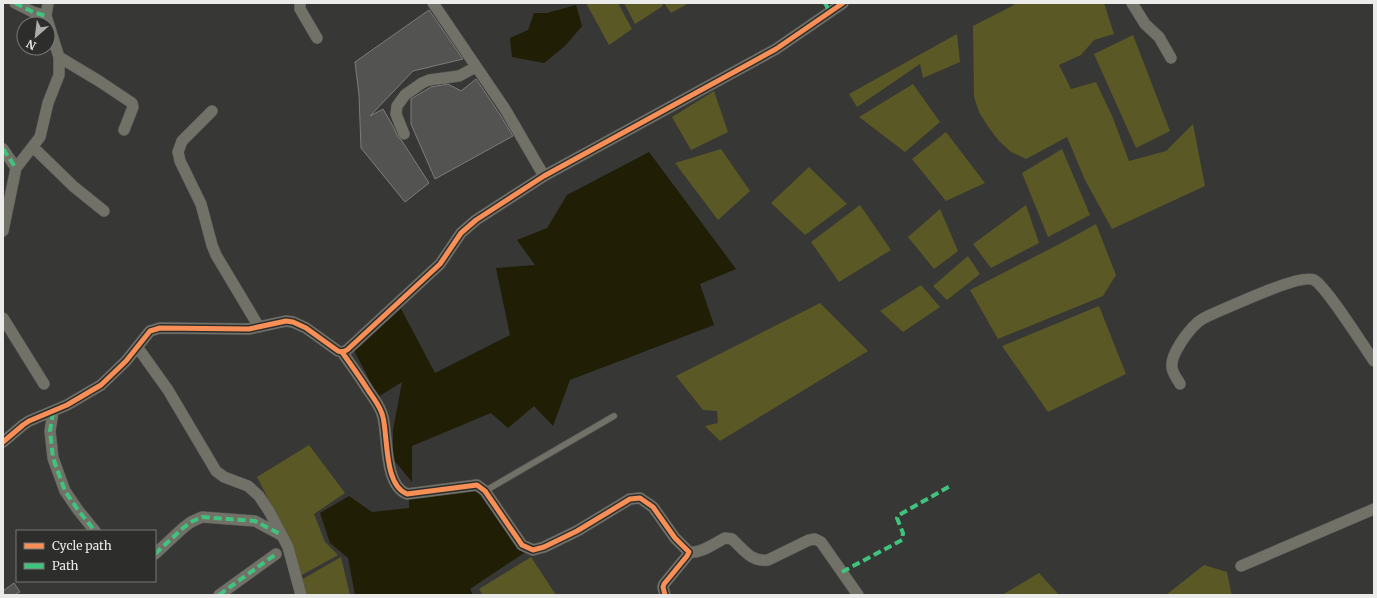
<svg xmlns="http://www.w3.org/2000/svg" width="1377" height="598" font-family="Merriweather,serif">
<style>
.green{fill:#5a5825}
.water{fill:#201e05}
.building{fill:#535352;stroke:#7c7c7b}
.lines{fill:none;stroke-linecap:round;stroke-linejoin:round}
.lane-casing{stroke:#545453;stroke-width:7}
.street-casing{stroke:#545453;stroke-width:12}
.lane{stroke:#717168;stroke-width:5.5}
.street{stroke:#717168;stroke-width:11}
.quiet{stroke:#40c37c;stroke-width:4;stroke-dasharray:8 4;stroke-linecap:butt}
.cycleway-casing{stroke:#2d2d2b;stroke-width:8}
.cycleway{stroke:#f78f57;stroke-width:5}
</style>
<rect width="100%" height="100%" fill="#373736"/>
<path class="green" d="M586,3H618L632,29L609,45Z
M624,3H662L663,6L635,24Z
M664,3H689L671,13Z
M1013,3H1104L1114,34L1094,40L1081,55L1059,65L1071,89L1096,82L1113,118L1129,161L1166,151L1193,124L1205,186L1112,229L1085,180L1067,137L1026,159L1011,152L999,141L989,128L979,112L974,97L973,26L1014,5Z
M957,34L960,62L923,78L920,64L857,107L849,94Z
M1133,35L1170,131L1136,148L1094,54Z
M913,84L940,122L905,152L859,117Z
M714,91L728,132L691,150L672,117Z
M946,132L985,183L946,201L912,159Z
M721,149L750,191L718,220L675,163Z
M1062,149L1090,215L1048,237L1022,173Z
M809,167L847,204L805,235L771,203Z
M860,205L891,250L839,282L811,242Z
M1026,205L1039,243L991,268L973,244Z
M940,209L958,251L934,269L908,237Z
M1096,224L1116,275L1103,296L998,339L970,290L1067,240Z
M968,256L980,274L947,300L933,286Z
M921,285L940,307L903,332L880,311Z
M820,303L868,351L720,441L705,426L718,423L717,411L703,410L676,376Z
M1099,306L1126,374L1048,412L1002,346Z
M309,445L345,493L314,514L325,542L338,555L300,576L279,520L257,477Z
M341,557L350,595H305L301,580Z
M531,557L556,595H483L479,589Z
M1204,565L1227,572L1231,592L1232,595H1166Z
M1039,573L1059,595H1002Z"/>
<path class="water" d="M576,5L582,26L565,46L544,63L512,57L510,38L528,30L534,13H547Z
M649,152L736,269L700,284L714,325L570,380L553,426L534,406L508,428L491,413L412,446V482L393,459V430L402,382L378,397L354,350L399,305L435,373L510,335L496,268L535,265L517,240L547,228L567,195Z
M478,487L524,553L470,589L473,595H355L348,558L330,543L320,513L349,496L372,512L409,508V496Z"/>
<path class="building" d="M429,10L463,59L413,71L370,116L383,109L393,126L398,137L402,141L429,183L405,202L361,148L359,95L355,62Z
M476,79L499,113L513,136L435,179L411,124V99L431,87L448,84L461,91Z
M14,583L20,592L14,595H3V591Z"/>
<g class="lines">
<g class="lane-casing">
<path id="lane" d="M485,491L614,416"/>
</g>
<g class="street-casing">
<path id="street" d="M15,3L33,12L46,16
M300,3V9L317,38
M433,3L505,109L544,176
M1132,3L1145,24L1159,37L1171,58
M59,57L99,81L132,103L133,107L124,130
M212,111L182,141L178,152L180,161L201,204L212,245L216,255L259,327
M404,134L396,114L397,106L405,95L422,83L429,80L459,76L476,67
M33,147L73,186L104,211
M3,149L16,168
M3,231L15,173L16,168L40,137L48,103L59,75V57L46,16L48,3
M3,318L44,384
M138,348L168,390L216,471L224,477L248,486L259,496L269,511L288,547L301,595
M342,352C351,365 360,377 368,390C374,399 381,407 383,417C388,438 384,485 407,494L477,485L485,491L522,545L533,550L544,547L577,531L630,499L640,498L653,507L675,538L689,552L687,556L664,584L663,587L665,595
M1180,384C1177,378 1172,373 1172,367C1170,355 1188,331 1197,323C1200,320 1204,318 1208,316C1225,309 1300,273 1314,280C1326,286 1364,347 1374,361
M53,412L50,431L53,458L65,491L78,510L95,531
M3,442L23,425L29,421L67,405L101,385L126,361L150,331L160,328L249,329L286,321L293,322L306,328L338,351L342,352L347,350L440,264L461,233L476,220L544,176L776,49L843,3
M689,552C701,554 715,543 725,538L732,539C744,550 751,562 768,560L809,540L815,539L821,542L858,595
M155,554L183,528L191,522L202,517L255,521L281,535
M1241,566L1374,509
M219,595L276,554"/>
</g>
<use href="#lane" class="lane"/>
<use href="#street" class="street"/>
<path class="quiet" d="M15,3L33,12L46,16
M825,3L830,12
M3,149L16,168
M53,412L50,431L53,458L65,491L78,510L95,531
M155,554L183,528L191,522L202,517L255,521L282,535
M842,572L902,540L903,533L897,518L899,515L952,485
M219,595L276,554"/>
<g class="cycleway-casing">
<path id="cycleway" d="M342,352C351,365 360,377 368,390C374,399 381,407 383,417C388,438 384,485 407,494L477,485L485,491L522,545L533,550L544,547L577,531L630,499L640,498L653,507L675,538L689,552L687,556L664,584L663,587L665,595
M3,442L23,425L29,421L67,405L101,385L126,361L150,331L160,328L249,329L286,321L293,322L306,328L338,351L342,352L347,350L440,264L461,233L476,220L544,176L776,49L843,3"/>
</g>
<use href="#cycleway" class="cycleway"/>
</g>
<rect width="1377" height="598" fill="none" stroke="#ebebe9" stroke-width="8"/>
<rect x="16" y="530" width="140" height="52" fill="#2d2d2b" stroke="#797977"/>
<rect x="24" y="543" width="20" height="6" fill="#f78f57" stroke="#797977"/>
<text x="52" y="550" font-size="12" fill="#ebebe9">Cycle path</text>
<rect x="24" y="563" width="20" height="6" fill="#40c37c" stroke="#797977"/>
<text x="52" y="570" font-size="12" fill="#ebebe9">Path</text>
<g transform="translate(36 36) rotate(208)"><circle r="19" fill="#2d2d2b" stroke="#797977"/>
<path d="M0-3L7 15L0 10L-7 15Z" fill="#acacaa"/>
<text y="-6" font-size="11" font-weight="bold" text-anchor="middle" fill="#ebebe9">N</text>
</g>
</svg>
